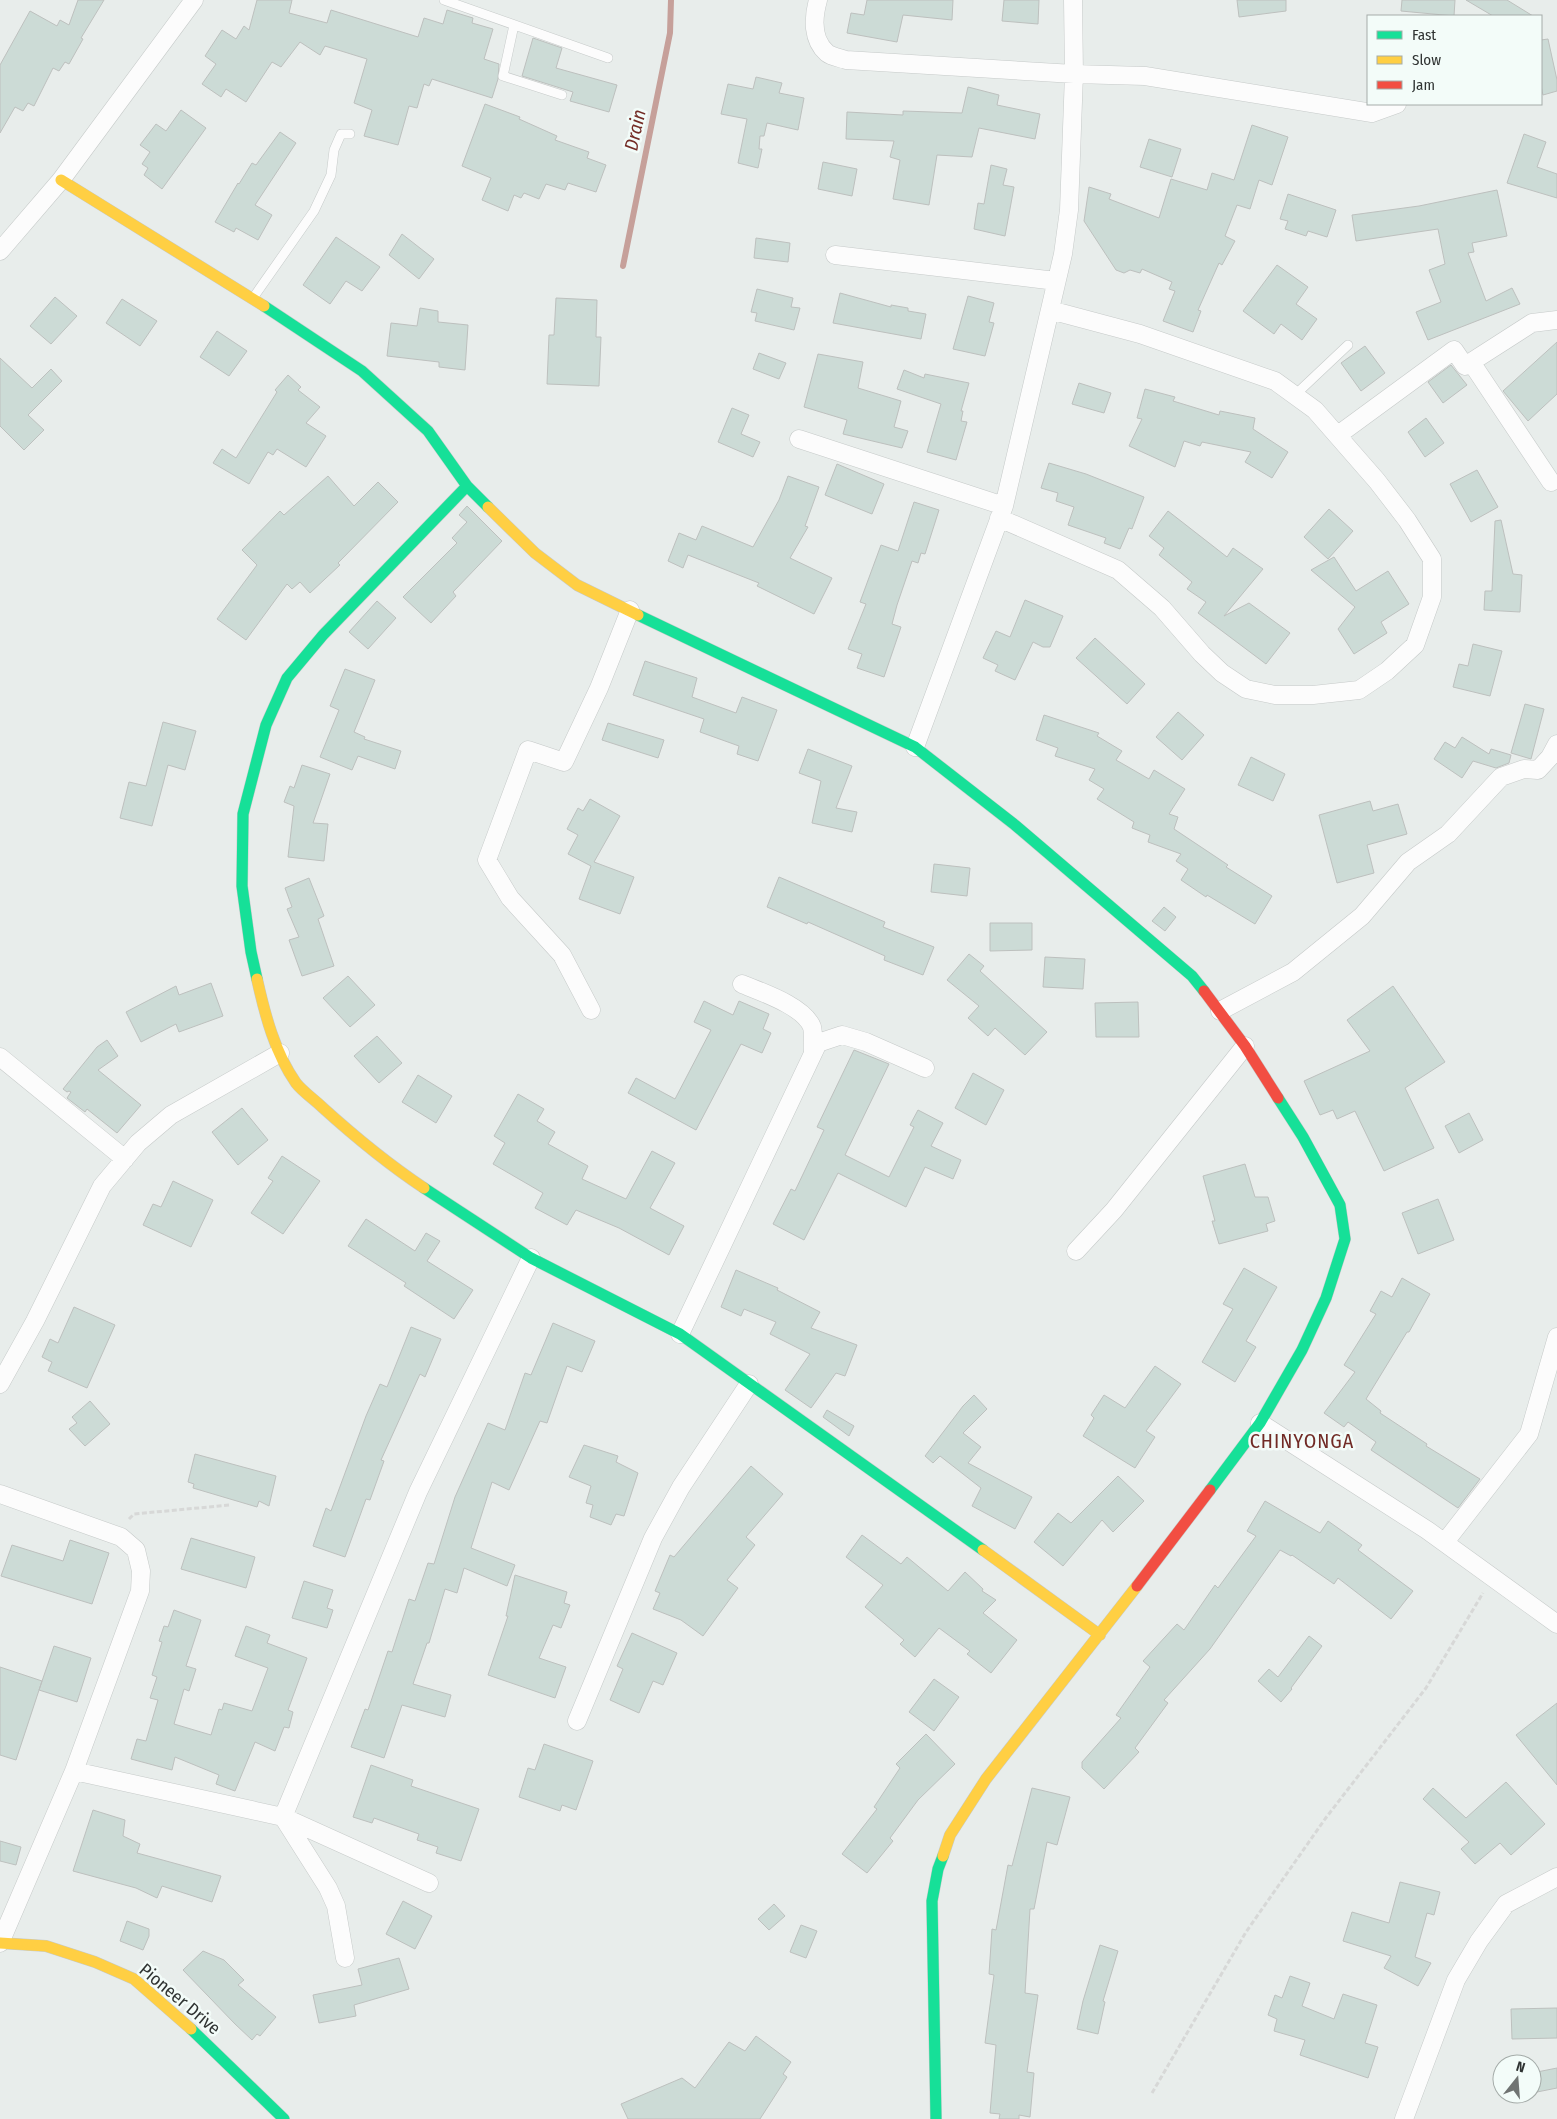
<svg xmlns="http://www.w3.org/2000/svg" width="1557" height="2119" font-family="'Fira Sans Condensed',sans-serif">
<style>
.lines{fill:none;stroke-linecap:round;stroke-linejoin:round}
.stream{stroke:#c6a09a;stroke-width:6}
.building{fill:#ccdbd6;stroke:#bdc0be}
.lane-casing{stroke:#c6cac9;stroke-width:10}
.street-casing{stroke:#c6cac9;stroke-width:19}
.fast-casing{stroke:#c6cac9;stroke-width:12}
.slow-casing{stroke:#c6cac9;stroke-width:12}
.jam-casing{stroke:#c6cac9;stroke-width:12}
.path{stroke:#d7d8d7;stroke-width:3;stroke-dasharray:5 2.5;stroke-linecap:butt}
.lane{stroke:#fcfcfc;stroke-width:9}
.street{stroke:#fcfcfc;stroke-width:18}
.fast{stroke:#16e098;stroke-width:11}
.slow{stroke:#ffcf43;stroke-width:11}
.jam{stroke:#f24e42;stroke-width:11}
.labels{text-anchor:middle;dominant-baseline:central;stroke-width:5;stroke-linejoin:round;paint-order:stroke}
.street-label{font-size:18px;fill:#2f3332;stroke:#f3fcf9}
.water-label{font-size:19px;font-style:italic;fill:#742d27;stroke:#f3fcf9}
.quarter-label{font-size:20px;letter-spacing:1px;fill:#712b26;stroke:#f3fcf9}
</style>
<rect width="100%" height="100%" fill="#e8edeb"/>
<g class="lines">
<path class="stream" d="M623,266L670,33L671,0"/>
</g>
<path class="building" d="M78,0H104L81,38L83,39L69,64L65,62L59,71L53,68L34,106L28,103L23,111L15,107L0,133V65L30,11L57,26L60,20L69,25Z
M257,0H292L289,13L327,23L331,10L418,37L424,18L443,24L447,10L473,18L472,23L493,29L484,59L499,64L498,79L492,98L432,79L429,86L424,84L417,108L409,106L398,145L364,136L372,110L354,103L367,59L325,46L320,55L300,42L281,67L272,62L246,102L226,89L221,97L202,84L216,64L205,56L222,30L236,39L244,26L249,30Z
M867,0H953L952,20L903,15L897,42L847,33L851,13L864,15Z
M1004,0H1039L1038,24L1002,21Z
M1237,0H1286V11L1239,17Z
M1402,0H1455L1454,16L1401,11Z
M1466,0H1507L1533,16H1493Z
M533,38L562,48L556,68L617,85L609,112L570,101L573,92L522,76Z
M1548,39L1557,80V91L1543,95L1541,86V40Z
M756,77L782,83L779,93L804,98L798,130L767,123L764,136H760L759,149H762L758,168L738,163L747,119L721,114L728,84L753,89Z
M968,87L999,95L997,105L1040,114L1035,139L979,128L972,157L937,155L929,205L893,199L900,160L890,157L894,141L846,139L847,112L903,115V111L962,113Z
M485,104L520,117L519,119L557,136L555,140L589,152L587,158L606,165L596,192L568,183L565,190L546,184L539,199L524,193L521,198L514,195L508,211L482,200L491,178L462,166Z
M181,110L206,128L162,189L144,175L148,168L142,164L150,152L140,145L156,124L166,131Z
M1252,125L1288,137L1272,185L1259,180L1250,209L1237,205L1225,236L1235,241L1222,265L1219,263L1198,310L1201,311L1193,332L1163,321L1175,291L1169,289L1172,282L1142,269L1140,273L1130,270L1124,273L1116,270L1084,221L1089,187L1111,194L1109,199L1159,218L1171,179L1207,190L1212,173L1234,180Z
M280,132L296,143L255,205L272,215L258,240L236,228L234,232L215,222L238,183L239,184L252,163L256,165Z
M1524,134L1546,142L1537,167L1557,174V198L1507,183Z
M1149,139L1181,149L1172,177L1140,167Z
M823,162L857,169L852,196L818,189Z
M991,165L1007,169L1003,185L1014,187L1005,236L974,229L978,203L984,204Z
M1497,190L1507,236L1472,243L1474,252L1468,253L1486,301L1512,288L1520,304L1428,340L1416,312L1441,302L1429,270L1445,264L1438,229L1356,241L1352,215L1419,206Z
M1288,194L1336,210L1327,237L1308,231L1306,236L1285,229L1288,221L1280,219Z
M402,234L434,259L419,279L389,255Z
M336,237L380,267L362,291L346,281L330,304L303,285Z
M756,238L790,243L788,262L754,258Z
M1277,265L1308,287L1296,304L1317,319L1302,340L1281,324L1274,334L1243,311Z
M757,289L793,298L791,307L800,308L794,330L755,321L757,313L751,312Z
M840,293L891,307V305L908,308V311L926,314L921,339L833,323Z
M968,296L994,303L989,322L994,323L985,356L953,349Z
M55,297L77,316L51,344L30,326Z
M556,298L597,300L596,337H601L599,386L547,384L549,335H554Z
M122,299L157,321L140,346L106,323Z
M420,308L438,311V322L468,325L465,370L439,367V362L387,356L391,323L417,326Z
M217,331L247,351L229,376L200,357Z
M1557,342V394L1528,421L1503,391Z
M1365,346L1385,373L1361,391L1341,363Z
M759,353L786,363L779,379L753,369Z
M818,354L863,362L858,388L901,401L894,427L908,431L902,448L843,434L847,420L804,407Z
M0,358L32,388L51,369L62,381L28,415L44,430L24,450L0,426Z
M1451,365L1467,385L1443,403L1428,382Z
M904,370L924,378L925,374L969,383L961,411H963L961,421L967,422L956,460L927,452L941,404L897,389Z
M288,375L301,387L298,390L320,407L306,423L326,436L306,467L277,449L273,455L268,452L249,484L213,463L222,449L236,458L277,392L275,390Z
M1079,383L1111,393L1104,413L1072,404Z
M1145,389L1175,397L1173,401L1219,415L1220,411L1255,418L1253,429L1288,452L1272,478L1245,462L1251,452L1202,442L1200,446L1184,441L1175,467L1129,446L1142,419L1137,418Z
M732,408L749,415L741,434L760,442L753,457L718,442Z
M1426,418L1444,443L1425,457L1408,432Z
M1049,463L1086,474L1144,497L1132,529L1129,528L1120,549L1104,543L1106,538L1068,525L1074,507L1056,501L1058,493L1041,488Z
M837,464L884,484L872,514L825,495Z
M1477,470L1498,507L1471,522L1450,484Z
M328,476L354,506L378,482L398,502L338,563L340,565L310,593L300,582L292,589L287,584L246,640L217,619L257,565L242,550L280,511L284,515Z
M788,476L819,487L805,526L808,527L790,558L832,578L814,614L757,586L759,583L688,555L683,568L668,561L679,533L696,540L702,526L753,547L779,500Z
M914,502L939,510L925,554L921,553L918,563L912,561L897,605L892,624L901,627L884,677L857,668L862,654L848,649L866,604L860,602L881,545L898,551Z
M467,506L502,541L453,592L456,596L431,623L403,597L457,543L452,538L467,522L459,515Z
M1329,509L1353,531L1328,559L1304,537Z
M1168,511L1227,557L1233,548L1263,569L1224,616L1249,603L1290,633L1266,664L1198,613L1206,602L1187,589L1192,582L1159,555L1164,548L1149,536Z
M1501,520L1513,574L1522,575L1520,612L1484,610L1485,591H1492L1495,521Z
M1334,557L1356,591L1388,571L1409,604L1381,622L1387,633L1354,654L1338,629L1355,607L1311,570Z
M1025,600L1063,616L1050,647H1043L1033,642L1015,680L995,671L998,665L983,658L996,631L1010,637Z
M377,601L396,618L368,649L349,632Z
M1095,638L1145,684L1127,704L1076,658Z
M1473,644L1502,651L1490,696L1453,687L1459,664L1468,666Z
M645,661L697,678L692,697L736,713L742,697L777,710L758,761L737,754L739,746L700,732L704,719L633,695Z
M345,669L375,680L354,732L365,737L364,739L401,751L395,769L358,756L352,770L320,757L339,710L330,706Z
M1525,704L1544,709L1531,759L1511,753Z
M1178,712L1204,735L1182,760L1156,737Z
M1044,715L1099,733L1097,736L1122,751L1116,760L1149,779L1154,770L1185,789L1169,814L1178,817L1174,829L1228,865L1226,867L1272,896L1255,924L1207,895L1206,897L1181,880L1188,869L1176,861L1181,854L1148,842L1150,835L1132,828L1134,822L1097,799L1104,789L1089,780L1095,769L1055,756L1058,748L1036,740Z
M163,722L196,731L185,770L168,765L152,826L120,818L129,782L146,786Z
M608,723L664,740L658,758L602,740Z
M1462,737L1489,754L1491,749L1511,755L1509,763L1496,768L1473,761L1462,778L1434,759L1445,742L1455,748Z
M808,749L852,766L836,808L857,812L852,832L812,823L821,781L799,773Z
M1251,757L1285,774L1273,801L1238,785Z
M302,765L330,774L313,823L328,824L324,861L288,857L294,806L284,802L290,786L294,788Z
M590,799L620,816L594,862L634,877L620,914L579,899L591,866L568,854L578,835L567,829L578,808L583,811Z
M1370,801L1373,811L1398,804L1407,834L1367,845L1374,873L1337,883L1319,815Z
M934,864L970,868L967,896L931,892Z
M779,877L885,922L883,927L934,947L923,975L884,960L885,956L808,922L807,924L767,907Z
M309,878L324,916L318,919L334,966L302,976L289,940L299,937L287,909L292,907L285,888Z
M1164,907L1176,917L1165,931L1152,921Z
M990,923H1032V950L990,951Z
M969,954L984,966L980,971L1047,1032L1025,1055L995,1028L988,1036L968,1018L979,1006L947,980Z
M1045,957L1085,959L1083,989L1043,987Z
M348,976L375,1005L350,1027L323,998Z
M211,983L223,1016L179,1032L176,1024L141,1042L126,1012L176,986L179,995Z
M1393,986L1445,1062L1405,1088L1434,1148L1384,1171L1355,1111L1337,1119L1333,1110L1320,1115L1304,1081L1370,1051L1347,1020Z
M704,1001L733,1015L739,1001L769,1014L763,1029L771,1033L762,1053L741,1044L696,1130L628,1093L636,1078L675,1099L711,1030L694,1022Z
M1138,1002L1139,1037H1096L1095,1003Z
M377,1036L402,1063L379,1083L354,1056Z
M107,1040L118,1056L98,1070L141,1105L117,1133L87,1109L85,1112L67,1098L71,1092L69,1091L67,1092L63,1089L97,1047Z
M854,1050L889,1064L845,1155L889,1177L914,1127L910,1125L918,1110L943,1123L931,1146L961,1160L953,1179L925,1167L906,1207L838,1173L804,1240L773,1224L791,1189L795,1191L824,1130L817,1127Z
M973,1073L1004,1090L986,1125L955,1108Z
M418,1075L452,1096L436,1123L402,1102Z
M518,1094L544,1109L537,1121L555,1132L548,1144L588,1166L582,1179L626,1199L652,1151L675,1163L650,1208L684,1226L669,1255L619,1228L576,1210L567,1225L535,1208L543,1193L493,1164L505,1143L494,1136Z
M242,1108L268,1140L238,1165L212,1132Z
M1469,1113L1483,1140L1459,1153L1445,1126Z
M282,1156L320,1181L283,1234L251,1213L273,1181L268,1178Z
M1245,1164L1255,1197H1268L1275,1221L1266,1224L1268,1231L1219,1244L1212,1221H1215L1203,1176Z
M173,1181L213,1200L191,1247L143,1225L153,1204L161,1207Z
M1438,1199L1454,1240L1418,1254L1402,1213Z
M366,1219L415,1251L426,1233L440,1241L427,1261L473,1290L454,1319L404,1286L406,1283L348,1246Z
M1244,1268L1277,1287L1246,1341L1256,1347L1235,1382L1202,1362L1233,1309L1223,1304Z
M736,1270L778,1288L777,1290L820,1312L811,1328L857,1345L845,1376L836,1373L811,1408L785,1390L810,1354L770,1334L776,1322L744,1309L741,1316L721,1307Z
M1402,1278L1430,1294L1409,1332H1407L1366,1399L1381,1411L1380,1413L1427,1444L1426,1446L1480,1479L1458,1508L1371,1450L1376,1442L1348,1422L1344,1427L1324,1413L1355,1372L1344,1365L1376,1314L1370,1311L1381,1291L1392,1297Z
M74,1307L115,1325L87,1388L48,1371L52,1362L42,1357L50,1339L58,1343Z
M553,1323L595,1341L582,1372L567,1366L547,1423L540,1421L509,1490L492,1482L471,1548L515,1565L507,1586L464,1568L457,1593L445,1589L429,1643H427L413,1684L451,1695L445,1717L402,1705L384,1758L351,1747L365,1709L368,1710L388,1651L392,1652L409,1599L415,1601L428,1563L434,1564L455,1497L488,1423L505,1430L525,1373L531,1375Z
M411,1327L441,1339L425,1377L420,1374L381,1460L384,1461L370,1500L366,1499L345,1557L313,1546L326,1508L331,1511L366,1416L380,1384L387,1387Z
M1155,1366L1181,1384L1146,1431L1155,1437L1135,1468L1083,1436L1094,1418L1091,1415L1104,1395L1125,1408Z
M974,1395L987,1409L963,1433L981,1447L968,1463L1032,1497L1015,1529L972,1506L981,1488L940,1456L933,1463L925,1456L963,1406Z
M90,1401L110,1424L85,1446L69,1429L77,1423L72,1417Z
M827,1410L854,1426L849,1436L823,1417Z
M584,1445L618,1456L616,1462L638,1473L624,1516L616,1514L611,1525L590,1517L593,1505L586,1503L591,1486L569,1477Z
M195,1454L276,1476L269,1506L259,1501L257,1507L193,1488L194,1484L188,1482Z
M751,1466L783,1494L746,1537L755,1545L727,1580L738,1588L703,1636L681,1620L653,1609L660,1593L655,1591L670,1555L674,1557Z
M1118,1476L1144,1501L1113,1532L1102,1520L1063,1566L1034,1542L1058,1513L1071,1523Z
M1265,1501L1320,1533L1328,1521L1362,1545L1358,1550L1413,1591L1391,1619L1338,1578L1334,1584L1292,1555L1291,1556L1280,1550L1210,1649L1164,1700L1168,1703L1135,1748L1139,1752L1104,1789L1082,1768V1762L1121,1718L1116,1715L1150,1667L1143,1661L1177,1624L1184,1630L1215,1585L1218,1588L1256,1536L1247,1531Z
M862,1535L901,1564L907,1557L948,1591L965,1572L983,1589L982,1591L996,1600L983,1613L1017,1640L991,1673L967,1654L970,1651L939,1628L915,1657L900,1644L904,1640L865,1607L883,1585L846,1557Z
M191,1538L255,1557L246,1588L181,1569Z
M70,1540L109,1553L92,1604L1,1576L12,1545L63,1561Z
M515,1575L567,1592L564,1603L570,1605L561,1628L553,1625L539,1658L566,1667L555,1698L488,1675L508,1616H506Z
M304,1581L333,1590L327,1608L333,1610L327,1628L292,1618Z
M174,1610L201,1620L186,1666L196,1669L189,1691L184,1689L174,1724L211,1735L219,1709L222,1710L224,1703L252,1711L268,1668L235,1656L246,1626L270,1635L267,1643L307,1658L288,1710L293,1712L289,1728L284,1727L275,1751L255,1742L235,1791L216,1784L219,1775L175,1757L172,1770L131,1759L137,1739L146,1741L158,1700L150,1698L157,1677L152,1675L162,1642L159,1641L164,1626L168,1627Z
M632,1633L677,1653L663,1685L653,1681L639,1713L610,1700L623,1669L617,1666Z
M1309,1636L1322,1646L1291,1688L1292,1689L1281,1702L1258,1681L1269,1669L1278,1677Z
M54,1646L91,1658L77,1702L39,1690Z
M0,1667L42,1681L16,1760L0,1755Z
M934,1679L959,1697L934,1731L909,1712Z
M1557,1703V1785L1516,1735Z
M926,1734L955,1764L918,1800L890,1838L893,1841L867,1873L842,1854L877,1809L874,1807L900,1768L896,1764Z
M544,1744L593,1761L576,1810L562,1805L560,1811L519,1797L528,1768L535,1770Z
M371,1765L413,1780L411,1786L479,1809L461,1861L436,1853L438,1847L417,1840L419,1834L374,1818L372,1823L353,1817Z
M1506,1782L1545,1824L1511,1855L1500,1843L1475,1864L1461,1849L1469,1842L1423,1799L1433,1788L1466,1818Z
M1032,1788L1070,1797L1057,1845L1047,1842L1034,1909H1030L1025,1993L1038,1995L1027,2072L1034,2073L1030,2117L1019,2115V2119H999L1000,2114L990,2113L996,2045L985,2043L994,1975L989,1974L992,1929L996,1930L1008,1865L1012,1866Z
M93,1810L125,1820L123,1836L140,1844L137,1853L221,1876L212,1902L162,1886L157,1898L136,1888L73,1871Z
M0,1841L21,1847L16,1865L0,1861Z
M1400,1882L1440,1892L1434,1915L1427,1913L1415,1957L1431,1963L1418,1986L1384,1968L1391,1956L1343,1941L1352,1912L1389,1923Z
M403,1901L432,1916L415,1949L386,1934Z
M774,1904L785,1916L769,1930L758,1919Z
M127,1921L149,1929V1936L143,1950L120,1941Z
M801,1925L817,1931L806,1958L790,1952Z
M1100,1945L1118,1951L1103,2001L1105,2002L1098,2034L1077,2029L1083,2001Z
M203,1951L224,1960L244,1980L238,1985L276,2017L260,2036L257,2034L252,2040L235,2024L183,1970Z
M399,1958L409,1989L354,2005L356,2016L319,2023L313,1995L362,1985L358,1969Z
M1290,1976L1310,1983L1302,2006L1334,2019L1343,1994L1377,2005L1365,2043L1378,2047L1368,2078L1300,2055L1305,2040L1274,2031L1277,2019L1268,2015L1275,1995L1282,1998Z
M1557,2008V2038L1512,2039L1511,2009Z
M756,2036L791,2062L783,2074L787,2077L760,2119H628L621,2104L682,2078L695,2088L729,2042L745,2051Z
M1557,2068V2088L1532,2093V2073Z"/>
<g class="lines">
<g class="lane-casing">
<path id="lane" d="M444,0L608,58
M514,25L503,76L562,95
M253,298L314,211L331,175L334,150L341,134H350
M1295,395L1348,345"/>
</g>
<g class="street-casing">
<path id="street" d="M818,0C813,18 812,40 827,53C832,57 841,58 846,60L1074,74L1145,76L1372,113L1397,104
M0,251L61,180L194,0
M835,255L1056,281
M1471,362L1551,482
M1338,435L1454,350L1465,366L1532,323L1557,320
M799,439L1004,506
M999,518L1118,570L1162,608L1202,654L1222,673L1246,689L1275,695H1313L1359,690L1387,671L1415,645L1432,597V559L1407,520L1377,481L1315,410L1275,381L1140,334L1050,310
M915,747L1004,506L1063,254L1069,210L1074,74L1073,0
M742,984C761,992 804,1006 812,1027C814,1034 812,1044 813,1051
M591,1010L562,955L510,898L487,860L528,750L564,762L599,688L630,610
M1220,1011L1293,972L1362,916L1408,862L1448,834L1501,777L1524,769L1538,770L1550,757L1557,744
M0,1057L125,1159
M1076,1251L1114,1210L1245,1046
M680,1334L818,1043L842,1035L866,1042L925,1068
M0,1384L35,1321L102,1186L138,1143L171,1115L280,1053
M1260,1423L1427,1530L1557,1624
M0,1494L121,1537L136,1550L141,1571L140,1591L74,1771L0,1943
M1445,1542L1529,1434L1557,1337
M577,1721L653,1538L681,1487L749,1384
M74,1771L283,1817L429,1883
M283,1817L418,1492L531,1258
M283,1817L328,1888L336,1906L345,1958
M1404,2119L1456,1980L1479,1941L1506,1904L1557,1877"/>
</g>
<g class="fast-casing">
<path id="fast" d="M264,306L362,371L428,431L467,486L488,507
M638,615L915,747L1015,825L1192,976L1204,991
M257,979L251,952L242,886L243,814L266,725L287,678L323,635L467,486
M424,1188L531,1258L680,1334L983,1550
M1210,1490L1260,1423L1302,1350L1326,1298L1345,1239L1340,1205L1303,1137L1278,1098
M191,2029L284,2119
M936,2119L932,1901L938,1869L943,1856"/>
</g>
<g class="slow-casing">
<path id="slow" d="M61,180L264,306
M488,507L535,553L577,585L638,615
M257,979C265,1015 275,1053 296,1083C303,1092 314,1099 322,1107C354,1136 388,1164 424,1188
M983,1550L1100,1635
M943,1856L950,1835L986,1779L1137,1586
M0,1943L46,1946L95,1962L134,1979L191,2029"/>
</g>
<g class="jam-casing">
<path id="jam" d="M1204,991L1245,1046L1278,1098
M1137,1586L1210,1490"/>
</g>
<path class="path" d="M129,1519L134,1514L230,1505
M1152,2093L1246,1932L1325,1819L1426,1688L1483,1593"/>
<use href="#lane" class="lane"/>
<use href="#street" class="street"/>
<use href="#fast" class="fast"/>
<use href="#slow" class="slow"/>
<use href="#jam" class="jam"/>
</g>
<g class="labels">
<g class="street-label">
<text transform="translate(180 1999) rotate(40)">Pioneer Drive</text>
</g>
<g class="water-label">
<text transform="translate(635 130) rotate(-78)">Drain</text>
</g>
<g class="quarter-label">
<text x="1302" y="1441">CHINYONGA</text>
</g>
</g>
<rect x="1367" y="15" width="175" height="90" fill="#f3fcf9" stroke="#a5aca9"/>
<rect x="1377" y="31" width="25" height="8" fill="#16e098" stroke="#a5aca9"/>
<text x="1412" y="40" font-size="15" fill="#2f3332">Fast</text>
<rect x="1377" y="56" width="25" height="8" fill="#ffcf43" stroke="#a5aca9"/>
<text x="1412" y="65" font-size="15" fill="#2f3332">Slow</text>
<rect x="1377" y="81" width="25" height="8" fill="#f24e42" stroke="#a5aca9"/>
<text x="1412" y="90" font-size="15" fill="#2f3332">Jam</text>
<g transform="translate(1517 2079) rotate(17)"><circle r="24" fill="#f3fcf9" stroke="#a5aca9"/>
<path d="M0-4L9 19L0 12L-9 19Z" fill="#707473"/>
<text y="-8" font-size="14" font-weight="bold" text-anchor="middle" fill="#2f3332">N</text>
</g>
</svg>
